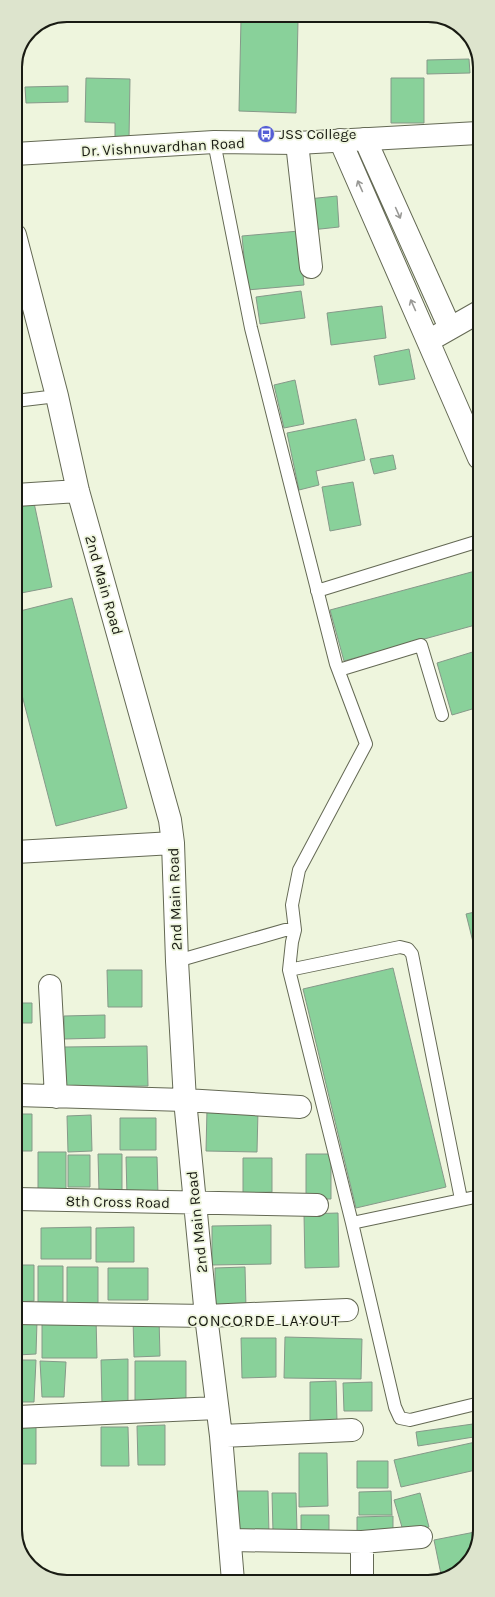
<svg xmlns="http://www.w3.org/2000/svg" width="495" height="1597" font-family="Karla,sans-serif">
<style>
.building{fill:#89d19a;stroke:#869989}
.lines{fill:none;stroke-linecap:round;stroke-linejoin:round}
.lane-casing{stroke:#646954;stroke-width:14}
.street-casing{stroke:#646954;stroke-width:24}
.secondary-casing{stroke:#646954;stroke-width:24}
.lane{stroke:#fff;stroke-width:12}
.street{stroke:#fff;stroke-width:22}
.secondary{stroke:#fff;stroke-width:22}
.oneway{stroke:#989895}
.labels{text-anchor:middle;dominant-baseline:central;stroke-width:3.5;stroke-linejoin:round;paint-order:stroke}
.poi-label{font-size:15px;fill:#191b13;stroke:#eef5dd;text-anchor:start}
.street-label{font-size:15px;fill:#191b13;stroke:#eef5dd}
.neighbourhood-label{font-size:16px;letter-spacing:1px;fill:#191b13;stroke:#eef5dd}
.rim{fill:none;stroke:#191b13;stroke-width:2}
</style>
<rect width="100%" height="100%" fill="#eef5dd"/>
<path class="building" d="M241,19L298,21L296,113L239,111Z
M469,59L470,73L427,74V60Z
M86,78L130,79L129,139L115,138V123L85,122Z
M391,78H424V123H391Z
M68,86V102L26,103L25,87Z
M337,196L339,227L311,230L308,199Z
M299,231L304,285L247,290L242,236Z
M301,291L305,318L260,324L256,297Z
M382,306L386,338L331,345L327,313Z
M409,349L415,379L379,385L374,356Z
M295,380L304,424L284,428L274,385Z
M356,419L365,460L316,471L319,485L299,490L287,433Z
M15,427L19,486H16Z
M393,455L396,469L374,474L370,459Z
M353,482L361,525L330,531L322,487Z
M33,498L52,587L16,594V501Z
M479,570V624L344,661L330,610Z
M72,598L127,808L56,826L16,672V612Z
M479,650V707L452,715L437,663Z
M479,911V949L475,950L466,914Z
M393,968L446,1187L356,1208L303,989Z
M107,970H142V1007H108Z
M16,1003H32V1023H16Z
M105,1015V1038L64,1039V1016Z
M147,1046L148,1086L64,1087V1047Z
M207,1109L258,1110L257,1152L206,1151Z
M16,1114H32V1151H16Z
M91,1115L92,1151L68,1152L67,1116Z
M120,1118H156V1150H120Z
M38,1152H66V1190L38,1191Z
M98,1154H122V1192H99Z
M306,1154H331V1199H306Z
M68,1155H90V1187H68Z
M126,1157H157L158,1195L127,1196Z
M243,1158H272V1192L243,1193Z
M338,1213L339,1267L305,1268L304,1214Z
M271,1225V1264L212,1265V1226Z
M91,1227V1259H41V1228Z
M134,1227V1262H96V1228Z
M16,1265H34V1301L16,1302Z
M38,1266H63V1302H38Z
M67,1267H98V1303H67Z
M245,1267L246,1308H215V1268Z
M108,1268H148V1300H108Z
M96,1318L97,1358H42V1319Z
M133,1318H159L160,1356L134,1357Z
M16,1321H37L36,1354L17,1355Z
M285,1337L362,1339L361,1379L284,1378Z
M241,1338H276V1377L242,1378Z
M128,1359V1405H102L101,1360Z
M17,1360H36L34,1402H17Z
M40,1361L66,1362L64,1397H42Z
M135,1361H186V1404L135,1405Z
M336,1381L337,1421L310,1422V1382Z
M372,1382V1411H344L343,1383Z
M480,1423V1436L418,1446L416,1432Z
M165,1425V1465H138L137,1426Z
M17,1426H36V1464H17Z
M101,1427H128L129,1466H101Z
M480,1441V1469L401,1487L394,1460Z
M299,1453H327L328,1506L299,1507Z
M357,1461H388V1488H357Z
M237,1491H268L269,1534H238Z
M391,1491L392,1515H359V1492Z
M272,1493H296L297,1531L273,1532Z
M420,1493L429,1527L404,1534L394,1500Z
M301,1515H329V1534H301Z
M393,1516V1534L357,1535V1517Z
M480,1531L469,1562L442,1579L434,1540Z"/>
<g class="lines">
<g class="lane-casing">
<path id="lane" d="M214,142L251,328L292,491L336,664L366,744L299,870L292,905L295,930
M15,401L57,396
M317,591L479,541
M339,670L421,645L442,715
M177,961L285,930H295L292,942L289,970L352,1223L395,1407L400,1418L410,1420L480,1403
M289,970L400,947L408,949L412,954L461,1199
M352,1223L480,1196"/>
</g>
<g class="street-casing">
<path id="street" d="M365,139L450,328
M340,140L428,341
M297,143L311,267
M15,235L57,396L78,491L170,820L173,843L177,961L185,1100L206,1316L221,1436L233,1581
M479,312L428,341L479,458
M16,495L78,491
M16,852L173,843
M50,986L56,1097
M16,1095L185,1100L300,1107
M16,1199L317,1205
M16,1313L206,1316L347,1310
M17,1417L217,1408
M221,1436L352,1430
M230,1540L362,1542V1581
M362,1542L421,1537"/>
</g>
<g class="secondary-casing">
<path id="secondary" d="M15,154L214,142L297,143L478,133"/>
</g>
<use href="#lane" class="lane"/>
<use href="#street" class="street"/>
<use href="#secondary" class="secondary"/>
</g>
<defs><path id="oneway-shaft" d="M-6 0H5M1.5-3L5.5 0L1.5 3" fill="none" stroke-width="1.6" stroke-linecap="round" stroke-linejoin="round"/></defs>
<g class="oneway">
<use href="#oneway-shaft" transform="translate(360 186) rotate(-114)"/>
<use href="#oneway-shaft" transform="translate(398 213) rotate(66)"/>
<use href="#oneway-shaft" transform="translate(413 305) rotate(-114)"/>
</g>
<defs>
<g id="bus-disc" transform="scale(0.9)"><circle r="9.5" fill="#555ed5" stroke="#eef5dd"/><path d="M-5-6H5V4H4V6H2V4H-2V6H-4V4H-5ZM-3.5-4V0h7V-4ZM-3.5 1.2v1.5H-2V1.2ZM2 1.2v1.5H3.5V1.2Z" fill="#fff"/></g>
</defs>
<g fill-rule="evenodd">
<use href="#bus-disc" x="266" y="134"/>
</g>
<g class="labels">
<g class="poi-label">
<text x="279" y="134">JSS College</text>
</g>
<g class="street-label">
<text transform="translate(163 147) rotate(-3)">Dr. Vishnuvardhan Road</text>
<text transform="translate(104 585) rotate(74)">2nd Main Road</text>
<text transform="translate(175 899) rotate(-92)">2nd Main Road</text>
<text transform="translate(118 1202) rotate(1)">8th Cross Road</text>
<text transform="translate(197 1222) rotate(-96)">2nd Main Road</text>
</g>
<g class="neighbourhood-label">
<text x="264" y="1320">CONCORDE LAYOUT</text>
</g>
</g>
<path d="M0 0H495V1597H0ZM67 22H428A45 45 0 0 1 473 67V1530A45 45 0 0 1 428 1575H67A45 45 0 0 1 22 1530V67A45 45 0 0 1 67 22Z" fill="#dde4cd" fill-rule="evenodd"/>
<path class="rim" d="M67 22H428A45 45 0 0 1 473 67V1530A45 45 0 0 1 428 1575H67A45 45 0 0 1 22 1530V67A45 45 0 0 1 67 22Z"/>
</svg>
